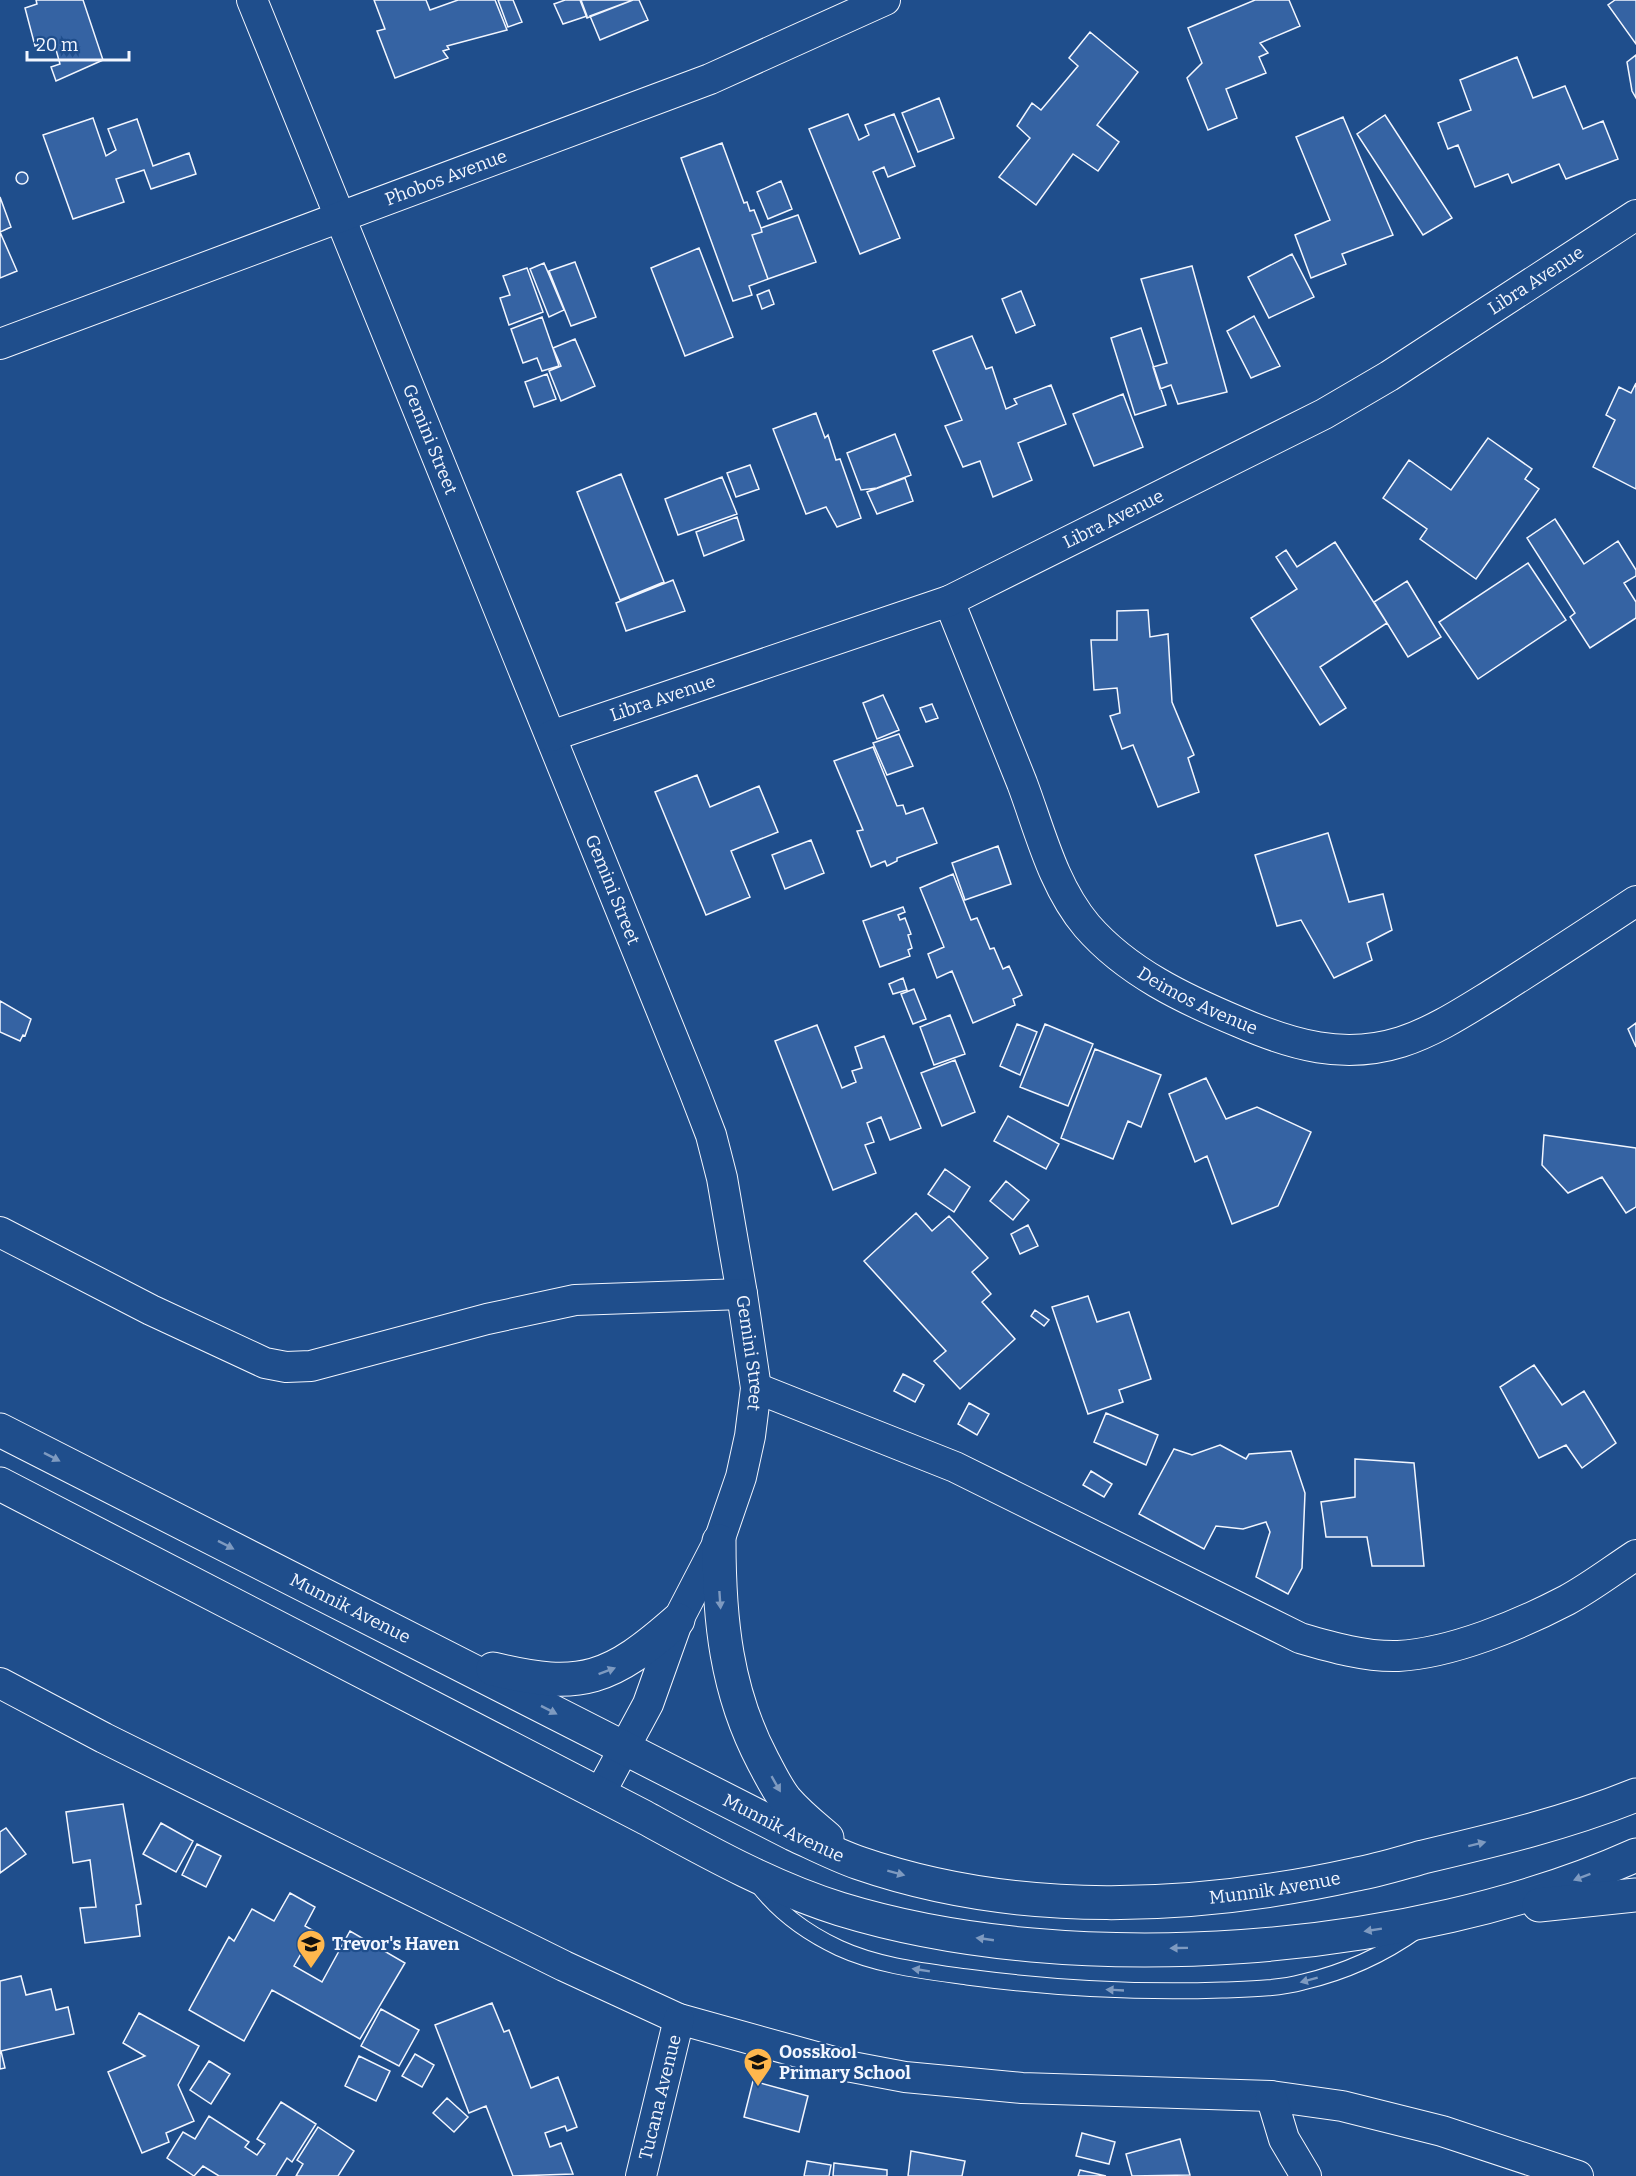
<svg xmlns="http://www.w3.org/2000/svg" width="1636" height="2176" font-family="Bitter,serif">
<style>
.building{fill:#3563a3;stroke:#f2f6ff;stroke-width:1.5}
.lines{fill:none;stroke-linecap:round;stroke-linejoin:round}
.service-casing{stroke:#f2f6ff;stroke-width:17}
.minor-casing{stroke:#f2f6ff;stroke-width:32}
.primary-casing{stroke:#f2f6ff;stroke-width:35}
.service{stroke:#1f4e8c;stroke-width:15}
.minor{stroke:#1f4e8c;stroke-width:30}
.primary{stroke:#1f4e8c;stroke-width:33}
.oneway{fill:#7e9ac0}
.labels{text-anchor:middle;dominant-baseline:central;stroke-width:4.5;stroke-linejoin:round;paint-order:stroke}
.street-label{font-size:18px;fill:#f2f6ff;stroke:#1f4e8c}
.poi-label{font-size:18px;font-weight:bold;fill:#f2f6ff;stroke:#1f4e8c;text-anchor:start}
</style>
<rect width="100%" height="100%" fill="#1f4e8c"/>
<path class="building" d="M36,0H83L103,60L56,81L51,67L60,64L53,39L35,46L25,8L37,4Z
M374,0H426L430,10L458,0H495L507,30L447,46L449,49L443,51L448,58L395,78L377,31L385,29Z
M498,0H513L522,22L508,27Z
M565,0H581L587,16L563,24L554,4Z
M580,0H633L587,18Z
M633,0H639L648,20L600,40L590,16Z
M1255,0H1289L1300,26L1260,43L1268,53L1259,57L1266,73L1226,89L1237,118L1208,130L1187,78L1202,63L1188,28Z
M1615,0H1636V44L1608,5Z
M1090,32L1138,72L1097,125L1119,142L1098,171L1073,154L1036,205L999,177L1030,138L1017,126L1032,103L1041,110L1078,66L1069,58Z
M1636,55V98L1632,91L1627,62Z
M1517,57L1533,98L1565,86L1583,129L1603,121L1618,159L1566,179L1559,164L1512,183L1508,174L1475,187L1458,145L1448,149L1438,123L1471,110L1460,80Z
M939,98L954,138L918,152L902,113Z
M848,114L859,140L869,135L865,125L894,114L915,166L888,177L884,167L873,172L900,238L860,254L809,129Z
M1385,115L1452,218L1423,235L1357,134Z
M1343,117L1393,235L1342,254L1346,264L1311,278L1295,235L1330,220L1296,137Z
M93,118L106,156L116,150L108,129L137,119L153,166L189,153L196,174L151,189L144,170L116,179L124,202L73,219L43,135Z
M722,143L744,203L747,202L750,211L754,210L761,228L762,232L752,235L768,279L749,286L752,295L733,301L681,158Z
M16 178a6 6 0 1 1 12 0a6 6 0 1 1-12 0Z
M781,181L792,209L768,219L757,192Z
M0,197L11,227L0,232L17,271L0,278Z
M798,215L816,262L768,279L752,235L762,232L761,228Z
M699,248L733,337L685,356L651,268Z
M1292,254L1314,297L1269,318L1248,277Z
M575,262L596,317L571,326L549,271Z
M544,263L564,310L549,317L530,269Z
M1192,266L1227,392L1178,404L1171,385L1160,389L1153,367L1167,363L1141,279Z
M527,268L543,312L509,325L500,298L510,295L503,276Z
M769,290L774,304L762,309L757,295Z
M1021,291L1035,325L1016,333L1002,299Z
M1254,316L1280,366L1251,378L1227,331Z
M542,317L559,366L542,371L537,358L523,363L511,329Z
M1141,328L1166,405L1135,415L1111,338Z
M972,336L986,369L992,367L1006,409L1017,404L1014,399L1051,385L1066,424L1018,443L1032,480L993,497L980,461L963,467L945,426L962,420L933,351Z
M575,339L595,386L561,401L549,371L561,366L553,348Z
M547,374L556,399L534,407L525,382Z
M1636,383V489L1593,467L1615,420L1606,415L1619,387L1631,393Z
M1123,394L1143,447L1094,466L1073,414Z
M816,413L825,438L828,435L836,460L840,459L861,518L837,527L826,507L806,514L773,429Z
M895,434L911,475L877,488L861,490L847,453Z
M1488,438L1532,469L1525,479L1539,489L1476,579L1420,539L1427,529L1383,498L1409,460L1451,490Z
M750,465L759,489L736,497L727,473Z
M621,474L664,582L620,600L577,492Z
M722,477L737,514L678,535L665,499Z
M905,478L913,501L877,514L867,492Z
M737,517L744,540L704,556L696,532Z
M1555,519L1584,564L1618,541L1636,570V576L1624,583L1636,602V618L1590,648L1570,617L1575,613L1527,538Z
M1335,542L1387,623L1320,667L1346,708L1320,725L1251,618L1297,589L1276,557L1286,550L1297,567Z
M1528,563L1566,620L1478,679L1439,622Z
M673,580L685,611L626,631L616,603Z
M1407,581L1441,637L1408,657L1374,602Z
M1148,610L1150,637L1168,634L1172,702L1194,755L1188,758L1199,792L1158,807L1133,745L1122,749L1110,716L1120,713L1117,688L1094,690L1091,640H1117V611Z
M883,695L899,730L877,739L863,703Z
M932,704L938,718L926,722L920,708Z
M899,734L913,766L887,775L873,743Z
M873,747L897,806L903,805L906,814L923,808L937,843L897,858V861L887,866L885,861L871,867L857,831L863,830L834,761Z
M697,775L710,807L759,786L778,832L731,851L750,897L706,915L655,792Z
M1328,833L1349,902L1383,894L1392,930L1367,943L1372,960L1334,978L1301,920L1277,926L1255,855Z
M811,840L824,873L785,889L772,855Z
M998,846L1011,884L965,900L952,863Z
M953,874L971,920L977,918L990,949L994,948L1003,969L1009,966L1022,995L1013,999L1015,1005L973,1023L952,971L937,978L928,954L944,947L920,888Z
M903,907L905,912L898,915L900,920L905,918L911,934L908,935L912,948L908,950L910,956L880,967L863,921Z
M903,978L907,990L893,994L889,984Z
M914,989L926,1019L913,1024L901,994Z
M0,1001L31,1019L25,1036L23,1035L20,1041L0,1032Z
M950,1015L965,1054L934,1065L920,1027Z
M1636,1023V1047L1628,1029Z
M1017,1024L1037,1032L1020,1075L1000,1066Z
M1045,1024L1093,1044L1068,1106L1020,1087Z
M817,1025L842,1088L856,1082L852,1071L862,1068L855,1047L884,1036L921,1128L890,1140L881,1117L867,1123L874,1142L865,1145L876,1173L833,1190L775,1041Z
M1095,1049L1161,1075L1141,1127L1128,1121L1113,1159L1061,1138Z
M955,1060L975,1112L942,1126L921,1073Z
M1206,1078L1226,1119L1257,1107L1311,1132L1278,1206L1232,1224L1207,1156L1195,1162L1169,1094Z
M1008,1116L1059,1144L1046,1169L994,1141Z
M1544,1135L1636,1148V1207L1626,1213L1602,1177L1568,1193L1542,1165Z
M945,1169L970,1187L954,1212L928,1194Z
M1006,1181L1029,1200L1013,1220L990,1201Z
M916,1213L932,1231L949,1216L988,1258L972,1272L991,1294L982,1302L1015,1339L960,1389L934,1361L946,1351L864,1261Z
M1028,1225L1038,1246L1020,1254L1011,1234Z
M1088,1296L1097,1322L1129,1312L1151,1379L1119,1390L1123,1402L1088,1414L1052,1307Z
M1035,1310L1049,1320L1044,1326L1031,1316Z
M1534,1365L1562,1405L1584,1391L1616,1443L1582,1468L1566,1445L1539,1458L1500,1387Z
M903,1374L924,1385L915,1402L894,1391Z
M969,1403L989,1414L977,1435L958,1424Z
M1106,1413L1158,1435L1146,1465L1094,1442Z
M1220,1445L1246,1459L1249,1454L1291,1451L1305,1493L1302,1568L1288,1594L1256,1577L1270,1532L1266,1522L1243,1529L1216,1526L1204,1549L1139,1514L1174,1449L1192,1455Z
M1355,1459L1414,1463L1424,1566H1372L1367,1537H1326L1321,1502L1355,1497Z
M1091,1471L1112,1484L1104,1497L1083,1485Z
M123,1804L141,1904L136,1905L140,1936L85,1943L80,1908L96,1907L90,1860L73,1863L66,1812Z
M161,1823L193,1841L176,1872L143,1854Z
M6,1828L26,1854L0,1873V1832Z
M197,1844L221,1856L206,1887L182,1875Z
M290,1893L315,1907L305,1926L314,1931L294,1966L322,1982L350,1931L405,1963L360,2039L272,1990L244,2041L189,2010L229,1937L234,1941L252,1909L274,1921Z
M21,1976L26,1995L51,1989L56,2010L68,2007L74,2034L1,2051L5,2068L0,2069V1981Z
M492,2003L504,2032L509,2030L531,2088L558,2077L577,2127L567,2131L565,2126L545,2133L550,2147L561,2143L573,2174L513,2176L486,2106L469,2113L435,2025Z
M381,2009L419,2030L399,2066L361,2046Z
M139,2013L199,2046L178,2085L194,2121L166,2133L169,2142L142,2153L108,2072L145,2056L123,2043Z
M415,2054L434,2065L422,2087L402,2076Z
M359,2056L390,2071L376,2101L345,2086Z
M209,2061L230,2074L211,2104L190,2090Z
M753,2081L808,2096L799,2132L744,2117Z
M447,2098L468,2117L454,2132L433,2113Z
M281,2102L316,2124L292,2162L287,2158L276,2176H219L203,2166L194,2176L167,2158L183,2132L195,2139L209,2116L249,2142L245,2147L257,2155L265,2144L257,2139Z
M318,2127L354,2151L338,2176H296L303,2164L297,2160Z
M1082,2133L1115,2142L1109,2164L1076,2156Z
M1180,2139L1190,2175L1132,2176L1126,2154Z
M911,2151L965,2161L962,2176H908Z
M807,2161L831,2165L829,2176H804Z
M834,2163L887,2170V2176H833Z
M1080,2170L1106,2176H1078Z"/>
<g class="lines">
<g class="service-casing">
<path id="service" d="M757,1884C778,1912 807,1933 839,1948C878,1966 924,1971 967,1977C1051,1988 1136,1993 1222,1990C1249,1989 1277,1989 1303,1982C1346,1972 1383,1955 1418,1930"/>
</g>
<g class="minor-casing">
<g id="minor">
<path id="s1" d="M252,0L693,1088L711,1135L722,1178L742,1294L756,1388L750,1436L741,1477L719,1541L678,1620L648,1704L599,1795"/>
<path id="s2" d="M0,344L710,79L885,0"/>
<path id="s3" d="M949,601C973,662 998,722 1022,783C1040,831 1053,886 1087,926C1127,972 1184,999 1239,1022C1292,1045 1344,1060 1401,1042C1435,1031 1465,1011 1496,992C1543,962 1589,932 1636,901"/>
<path id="s4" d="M551,736L949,601L1324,414L1389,376L1636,215"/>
<path d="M0,1232L151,1310L265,1363L286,1367L311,1366L487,1319L575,1300L742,1294"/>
<path d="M756,1388L955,1467L1300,1638C1331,1647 1365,1657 1398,1656C1452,1653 1519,1625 1567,1600C1591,1587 1613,1570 1636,1555"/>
<path d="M0,1683L104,1738L564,1966L679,2019L852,2067L905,2077L1022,2088L1271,2096L1342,2106L1442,2131L1578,2176"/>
<path d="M1271,2096L1284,2139L1306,2176"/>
<path id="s5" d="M641,2176L679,2019"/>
</g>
</g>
<g class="primary-casing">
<g id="primary">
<path id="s6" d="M0,1430L793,1834C815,1844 836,1855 859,1863C1018,1918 1195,1910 1357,1874C1379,1870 1401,1863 1423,1857C1495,1840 1567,1823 1636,1795"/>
<path d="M0,1484L644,1817C708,1852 770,1887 840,1909C1074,1981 1413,1955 1636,1855"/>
<path d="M719,1541C719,1619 726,1691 763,1761C770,1774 777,1789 786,1800C799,1815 813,1826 827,1838"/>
<path d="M493,1669C582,1691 611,1679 678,1620"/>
<path d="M1539,1905L1636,1895"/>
</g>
</g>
<use href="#service" class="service"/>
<use href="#minor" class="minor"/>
<use href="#primary" class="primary"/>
</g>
<defs><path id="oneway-solid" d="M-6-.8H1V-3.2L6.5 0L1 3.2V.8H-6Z" transform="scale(1.5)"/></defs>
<g class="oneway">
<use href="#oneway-solid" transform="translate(52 1457) rotate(27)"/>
<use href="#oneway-solid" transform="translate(226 1545) rotate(27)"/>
<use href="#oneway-solid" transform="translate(720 1600) rotate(86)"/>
<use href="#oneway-solid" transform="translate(607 1671) rotate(-21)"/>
<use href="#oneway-solid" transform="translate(549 1710) rotate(27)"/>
<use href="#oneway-solid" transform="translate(776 1784) rotate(60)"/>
<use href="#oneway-solid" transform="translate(1477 1844) rotate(-14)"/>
<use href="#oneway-solid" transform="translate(896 1873) rotate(15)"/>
<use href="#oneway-solid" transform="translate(1582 1877) rotate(159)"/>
<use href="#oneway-solid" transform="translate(1373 1930) rotate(171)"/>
<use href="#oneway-solid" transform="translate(985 1939) rotate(-172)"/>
<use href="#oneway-solid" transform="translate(1179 1948) rotate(179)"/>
<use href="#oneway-solid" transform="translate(921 1970) rotate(-171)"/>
<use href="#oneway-solid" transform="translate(1309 1980) rotate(165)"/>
<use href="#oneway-solid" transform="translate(1115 1990) rotate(-177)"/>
</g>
<defs>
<g id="school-pin" transform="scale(1.5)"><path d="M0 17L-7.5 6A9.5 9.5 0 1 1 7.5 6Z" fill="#ffb74d" stroke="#1f4e8c"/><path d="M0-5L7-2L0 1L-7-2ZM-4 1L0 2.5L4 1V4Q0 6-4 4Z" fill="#111"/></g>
</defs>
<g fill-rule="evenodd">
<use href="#school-pin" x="311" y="1944"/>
<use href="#school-pin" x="758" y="2062"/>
</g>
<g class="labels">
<g class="street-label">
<text stroke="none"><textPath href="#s2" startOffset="476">Phobos Avenue</textPath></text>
<text stroke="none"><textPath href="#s4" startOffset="1090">Libra Avenue</textPath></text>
<text stroke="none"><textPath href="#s1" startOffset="474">Gemini Street</textPath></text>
<text stroke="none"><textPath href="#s4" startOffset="604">Libra Avenue</textPath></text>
<text stroke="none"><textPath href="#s4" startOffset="118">Libra Avenue</textPath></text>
<text stroke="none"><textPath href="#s1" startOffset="960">Gemini Street</textPath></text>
<text stroke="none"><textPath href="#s3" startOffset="489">Deimos Avenue</textPath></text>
<text stroke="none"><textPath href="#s1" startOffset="1446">Gemini Street</textPath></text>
<text stroke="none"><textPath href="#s6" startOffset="393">Munnik Avenue</textPath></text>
<text stroke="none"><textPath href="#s6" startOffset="879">Munnik Avenue</textPath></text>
<text stroke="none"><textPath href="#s6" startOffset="1383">Munnik Avenue</textPath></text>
<text stroke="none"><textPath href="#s5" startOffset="81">Tucana Avenue</textPath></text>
</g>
<g class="poi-label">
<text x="332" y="1944">Trevor's Haven</text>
<text x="779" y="2052">Oosskool<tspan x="779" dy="21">Primary School</tspan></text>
</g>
</g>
<path d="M27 51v9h102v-9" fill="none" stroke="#f2f6ff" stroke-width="3"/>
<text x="36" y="51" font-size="18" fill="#f2f6ff" stroke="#1f4e8c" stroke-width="4.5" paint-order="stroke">20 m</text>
</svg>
